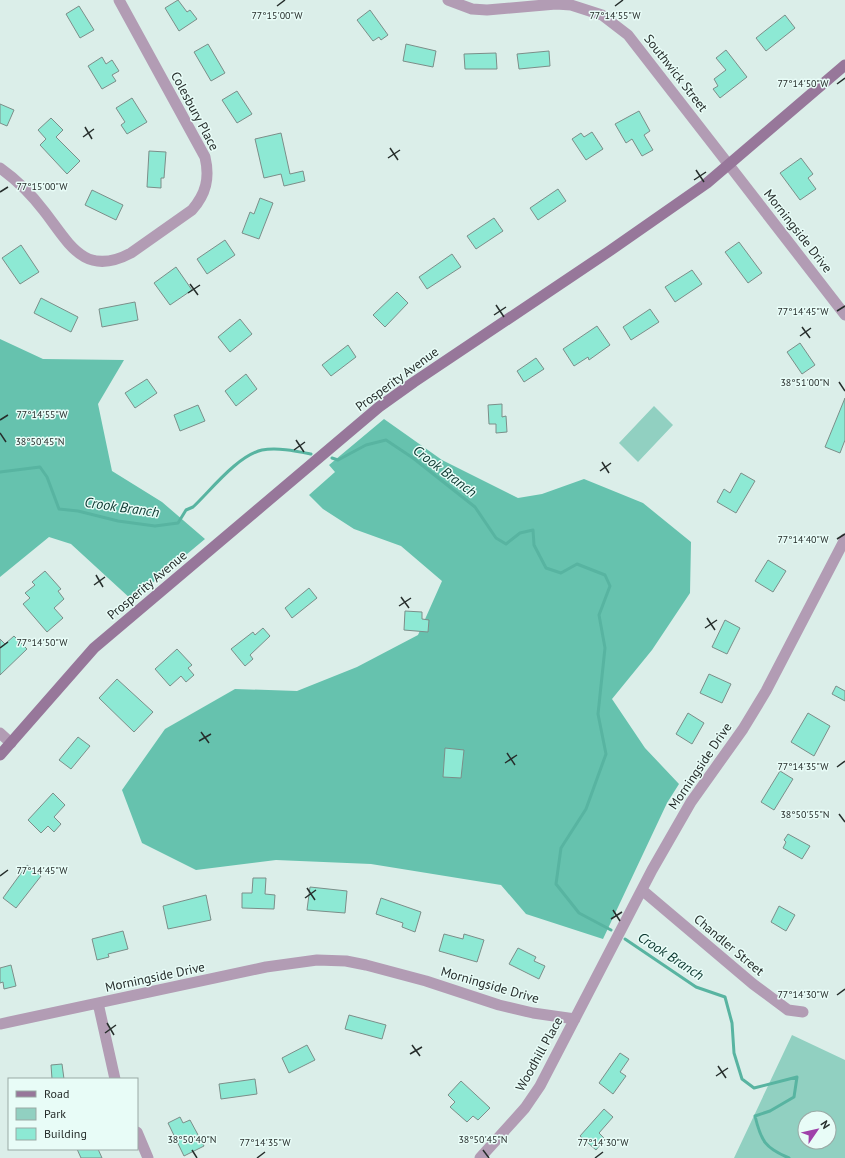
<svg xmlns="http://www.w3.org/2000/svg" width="845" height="1158" font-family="'PT Sans',sans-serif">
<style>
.green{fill:#91d0c1;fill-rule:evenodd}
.forest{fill:#66c2ae}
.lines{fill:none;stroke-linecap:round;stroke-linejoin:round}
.stream{stroke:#58b4a1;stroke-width:3}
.building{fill:#8de9d4;stroke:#7c8e89}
.minor{stroke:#b29cb4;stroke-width:11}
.tertiary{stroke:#b29cb4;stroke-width:11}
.secondary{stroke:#97779a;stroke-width:11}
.ticks{fill:none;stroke:#262d2b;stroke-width:1.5}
.labels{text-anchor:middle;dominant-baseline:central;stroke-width:3;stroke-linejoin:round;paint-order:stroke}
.street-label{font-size:13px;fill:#262d2b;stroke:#e8fcf7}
.water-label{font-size:14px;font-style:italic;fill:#0b372f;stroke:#e8fcf7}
.ticks-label{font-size:10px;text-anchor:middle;fill:#262d2b;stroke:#e8fcf7;stroke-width:3;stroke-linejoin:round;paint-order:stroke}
</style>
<rect width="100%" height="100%" fill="#dbeee9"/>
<path class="green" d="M654,406L673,425L638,462L619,443Z
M792,1035L845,1060V1158H734ZM805,1118H829V1142H805Z"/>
<path class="forest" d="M0,339L43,359L124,360L98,404L112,471L162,502L205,539L132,600L71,544L49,537L0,577Z
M384,419L442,460L518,498L542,494L584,479L643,503L691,542L690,593L652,650L612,699L645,748L679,784L667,803L603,939L526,914L501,885L371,864L276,860L196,870L142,843L122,790L165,729L235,689L297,691L357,667L418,635L442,581L401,546L354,529L323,509L309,495L335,472L329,465Z"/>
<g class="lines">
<path class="stream" d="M332,458L338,460L366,445L386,440L413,458L475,507L496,538L506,544L520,533L533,530L534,545L546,568L561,573L577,564L605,575L610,586L599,615L605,648L598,714L606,754L586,809L561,848L556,884L579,913L611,930
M0,472L40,467L47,477L59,509L78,511L118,521L155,526L178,523L186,510L193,507C211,490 237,456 262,450C277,447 296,451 311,454
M625,939L696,987L725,997L732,1023L734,1053L742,1079L754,1088L797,1077L794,1097L770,1111L755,1116C761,1141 765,1148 789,1158"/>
</g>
<path class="building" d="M178,0L187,12L190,10L197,19L179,31L165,8Z
M79,6L94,30L80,38L66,14Z
M370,10L388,35L381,40L379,37L373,41L357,20Z
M785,15L795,28L766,51L756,38Z
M208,44L225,73L211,81L194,52Z
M406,44L436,51L433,67L403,61Z
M726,50L747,77L720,98L713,89L718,86L714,79L726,70L716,58Z
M549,51L550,66L519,69L517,54Z
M496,53L497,69H465L464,54Z
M102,57L106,64L112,60L119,71L112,75L116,81L102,89L88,66Z
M237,91L252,114L237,123L222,100Z
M132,98L147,122L127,134L121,125L125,122L116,108Z
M0,104L14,110L7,126L0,123Z
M639,111L650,131L644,135L653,150L642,156L632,139L626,143L615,124Z
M51,118L63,130L56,137L80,161L67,174L40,145L46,139L38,130Z
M592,132L603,149L586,160L572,139L581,133L584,137Z
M281,133L290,174L303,171L305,181L284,186L281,174L264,178L255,139Z
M149,151L166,152L164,178H161V188L147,187Z
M801,158L813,174L808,178L816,189L800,200L780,173Z
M558,189L566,201L538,220L530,208Z
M92,190L123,205L116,220L85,205Z
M260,198L273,203L259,239L242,233L250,212L254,214Z
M494,218L503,231L476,249L467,236Z
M225,240L235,255L207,274L197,259Z
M739,242L762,273L748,283L725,252Z
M21,245L39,272L20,284L2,258Z
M452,254L461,267L427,289L419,277Z
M176,267L192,290L170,305L154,283Z
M692,270L702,284L675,302L665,287Z
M397,292L408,303L385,327L373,315Z
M41,298L78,317L71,332L34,313Z
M135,302L138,320L102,327L99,309Z
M650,309L659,322L631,340L623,327Z
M240,319L252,334L230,352L218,337Z
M597,326L610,345L589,360L588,357L574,366L563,349Z
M800,343L815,365L802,374L787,352Z
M348,345L356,357L331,376L322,365Z
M536,358L544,369L524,382L517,371Z
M246,374L257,389L236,406L225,391Z
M147,379L157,393L135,408L125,393Z
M845,398V440L840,453L825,447Z
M502,404V417L506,416L507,432L496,433V424H489L488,405Z
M198,405L205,421L180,431L174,415Z
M741,473L755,481L736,513L717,502L724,489L730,493Z
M768,560L786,571L773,592L755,581Z
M45,571L61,589L58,591L64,599L54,608L63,618L47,632L23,604L30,598L25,593L35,585L32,582Z
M309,588L317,598L292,618L285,608Z
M405,611L422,612V619L429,620L428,632L404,630Z
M725,620L740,628L727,654L712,647Z
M263,628L270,636L250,655L253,659L245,666L231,649L253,632L255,635Z
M14,636L27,649L0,675V639L5,644Z
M177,649L192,665L188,668L194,675L186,682L181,676L170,686L155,669Z
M709,674L731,684L722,703L700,693Z
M117,679L153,712L134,732L99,698Z
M836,686L845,691V701L832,694Z
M688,713L704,723L692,744L676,734Z
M808,713L830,726L814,756L791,742Z
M78,737L90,746L71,769L59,760Z
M445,748L464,750L461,778L443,777Z
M780,771L793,779L774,810L761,802Z
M53,793L65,805L54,817L61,824L54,832L48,826L41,833L28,820Z
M788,834L810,846L802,859L783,848L786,842L784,840Z
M27,865L41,876L16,908L3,898Z
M253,878H266L265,894L275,895L274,909L242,908V893H252Z
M310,887L347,891L345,913L307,910Z
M206,895L211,920L168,929L163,906Z
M381,898L421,912L415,932L402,927L403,923L376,914Z
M779,906L795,915L786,931L771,922Z
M123,931L128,949L108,954L109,957L97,960L92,939Z
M444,934L463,939L464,934L484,940L477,962L439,951Z
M518,948L536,957L534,961L545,966L539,979L509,964Z
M11,965L16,986L4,989L3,982L0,983V968Z
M349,1015L386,1025L382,1039L345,1029Z
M307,1045L315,1060L289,1073L282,1058Z
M620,1053L629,1059L620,1072L626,1076L613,1094L599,1083Z
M62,1064L64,1079H52L51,1065Z
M255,1079L257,1094L221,1099L219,1084Z
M461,1081L490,1108L478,1120L473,1116L467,1122L450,1107L455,1102L448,1095Z
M604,1109L613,1117L599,1133L605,1139L596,1150L580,1136Z
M180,1117L183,1123L190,1120L204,1146L184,1156L168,1123Z
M77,1149H98L102,1158H81Z"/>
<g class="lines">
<path class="minor" d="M729,165L845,315
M0,168C17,180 31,194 44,211C69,243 84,278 131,253L192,210C206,194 210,178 205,157L119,0
M0,733L11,743
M642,890L753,984L788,1010L803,1012
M98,1003L115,1079
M0,1024L266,967L317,960L346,961L366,965L426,981L499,1005L533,1013L575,1019
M137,1132L148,1158
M480,1158L525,1108L540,1086L652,870L691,802L743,729L766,691L845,539"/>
<path class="tertiary" d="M448,0L472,9L487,10L556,4L571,5L602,15L628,35L729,165"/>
<path class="secondary" d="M0,755L94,648L379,407L414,382L608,252L707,183L845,65"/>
</g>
<path class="ticks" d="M277,6L285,0M615,6L623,0M837,84L845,78M85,127L92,139M83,137L94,129M390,148L398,160M388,158L400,150M696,170L704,182M694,180L706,172M0,192L8,187M190,284L198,295M188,293L200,285M496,305L504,317M837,311L845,306M494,315L506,307M802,327L810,338M800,336L811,328M839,382L845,391M0,420L8,415M0,433L6,442M296,440L304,452M294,450L305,442M602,462L609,473M600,471L611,463M837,539L845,534M96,575L103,587M94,585L105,577M401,597L409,608M399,606L411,598M707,618L715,630M705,628L717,620M0,648L8,642M201,732L209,743M199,741L211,734M507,753L515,765M505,763L517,755M837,767L845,761M839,814L845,822M0,876L8,870M307,888L315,900M305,898L316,890M613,910L620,921M611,919L622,912M837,995L845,989M107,1023L114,1035M105,1033L116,1025M412,1045L420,1056M410,1054L422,1047M718,1066L726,1078M716,1076L728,1068M192,1150L197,1158M483,1150L489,1158M257,1158L265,1152M595,1158L603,1152"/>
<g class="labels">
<g class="street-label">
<text transform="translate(676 73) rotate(52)">Southwick Street</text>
<text transform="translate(195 111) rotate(62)">Colesbury Place</text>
<text transform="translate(798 231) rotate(52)">Morningside Drive</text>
<text transform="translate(397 379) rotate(-36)">Prosperity Avenue</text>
<text transform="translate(147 585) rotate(-40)">Prosperity Avenue</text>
<text transform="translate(700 766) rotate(-56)">Morningside Drive</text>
<text transform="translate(729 945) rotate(40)">Chandler Street</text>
<text transform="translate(155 977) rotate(-12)">Morningside Drive</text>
<text transform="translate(490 985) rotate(16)">Morningside Drive</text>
<text transform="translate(539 1054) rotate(-61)">Woodhill Place</text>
</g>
<g class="water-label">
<text transform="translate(445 471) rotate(37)">Crook Branch</text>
<text transform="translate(122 507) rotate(8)">Crook Branch</text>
<text transform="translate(671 956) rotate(33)">Crook Branch</text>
</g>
</g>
<g class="ticks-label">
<text x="277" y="19">77°15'00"W</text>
<text x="615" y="19">77°14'55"W</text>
<text x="803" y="87">77°14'50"W</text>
<text x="42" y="190">77°15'00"W</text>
<text x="803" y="315">77°14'45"W</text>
<text x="805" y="386">38°51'00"N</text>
<text x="42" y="418">77°14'55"W</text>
<text x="40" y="445">38°50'45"N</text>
<text x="803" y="543">77°14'40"W</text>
<text x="42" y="646">77°14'50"W</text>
<text x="803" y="770">77°14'35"W</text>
<text x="805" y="818">38°50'55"N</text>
<text x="42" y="874">77°14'45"W</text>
<text x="803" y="998">77°14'30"W</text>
<text x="192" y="1143">38°50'40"N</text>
<text x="483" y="1143">38°50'45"N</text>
<text x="265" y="1146">77°14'35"W</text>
<text x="603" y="1146">77°14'30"W</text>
</g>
<rect x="8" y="1078" width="130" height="72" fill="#e8fcf7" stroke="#9aa9a5"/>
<rect x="16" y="1091" width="20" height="6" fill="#97779a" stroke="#9aa9a5"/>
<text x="44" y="1098" font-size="12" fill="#262d2b">Road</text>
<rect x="16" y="1108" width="20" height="12" fill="#91d0c1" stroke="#9aa9a5"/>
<text x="44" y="1118" font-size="12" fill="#262d2b">Park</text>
<rect x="16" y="1128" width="20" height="12" fill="#8de9d4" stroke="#9aa9a5"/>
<text x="44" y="1138" font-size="12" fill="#262d2b">Building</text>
<g transform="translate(817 1130) rotate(56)"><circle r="19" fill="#e8fcf7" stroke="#9aa9a5"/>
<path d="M0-3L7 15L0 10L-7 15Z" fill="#9f41aa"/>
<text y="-6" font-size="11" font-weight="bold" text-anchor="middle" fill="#262d2b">N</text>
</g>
</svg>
